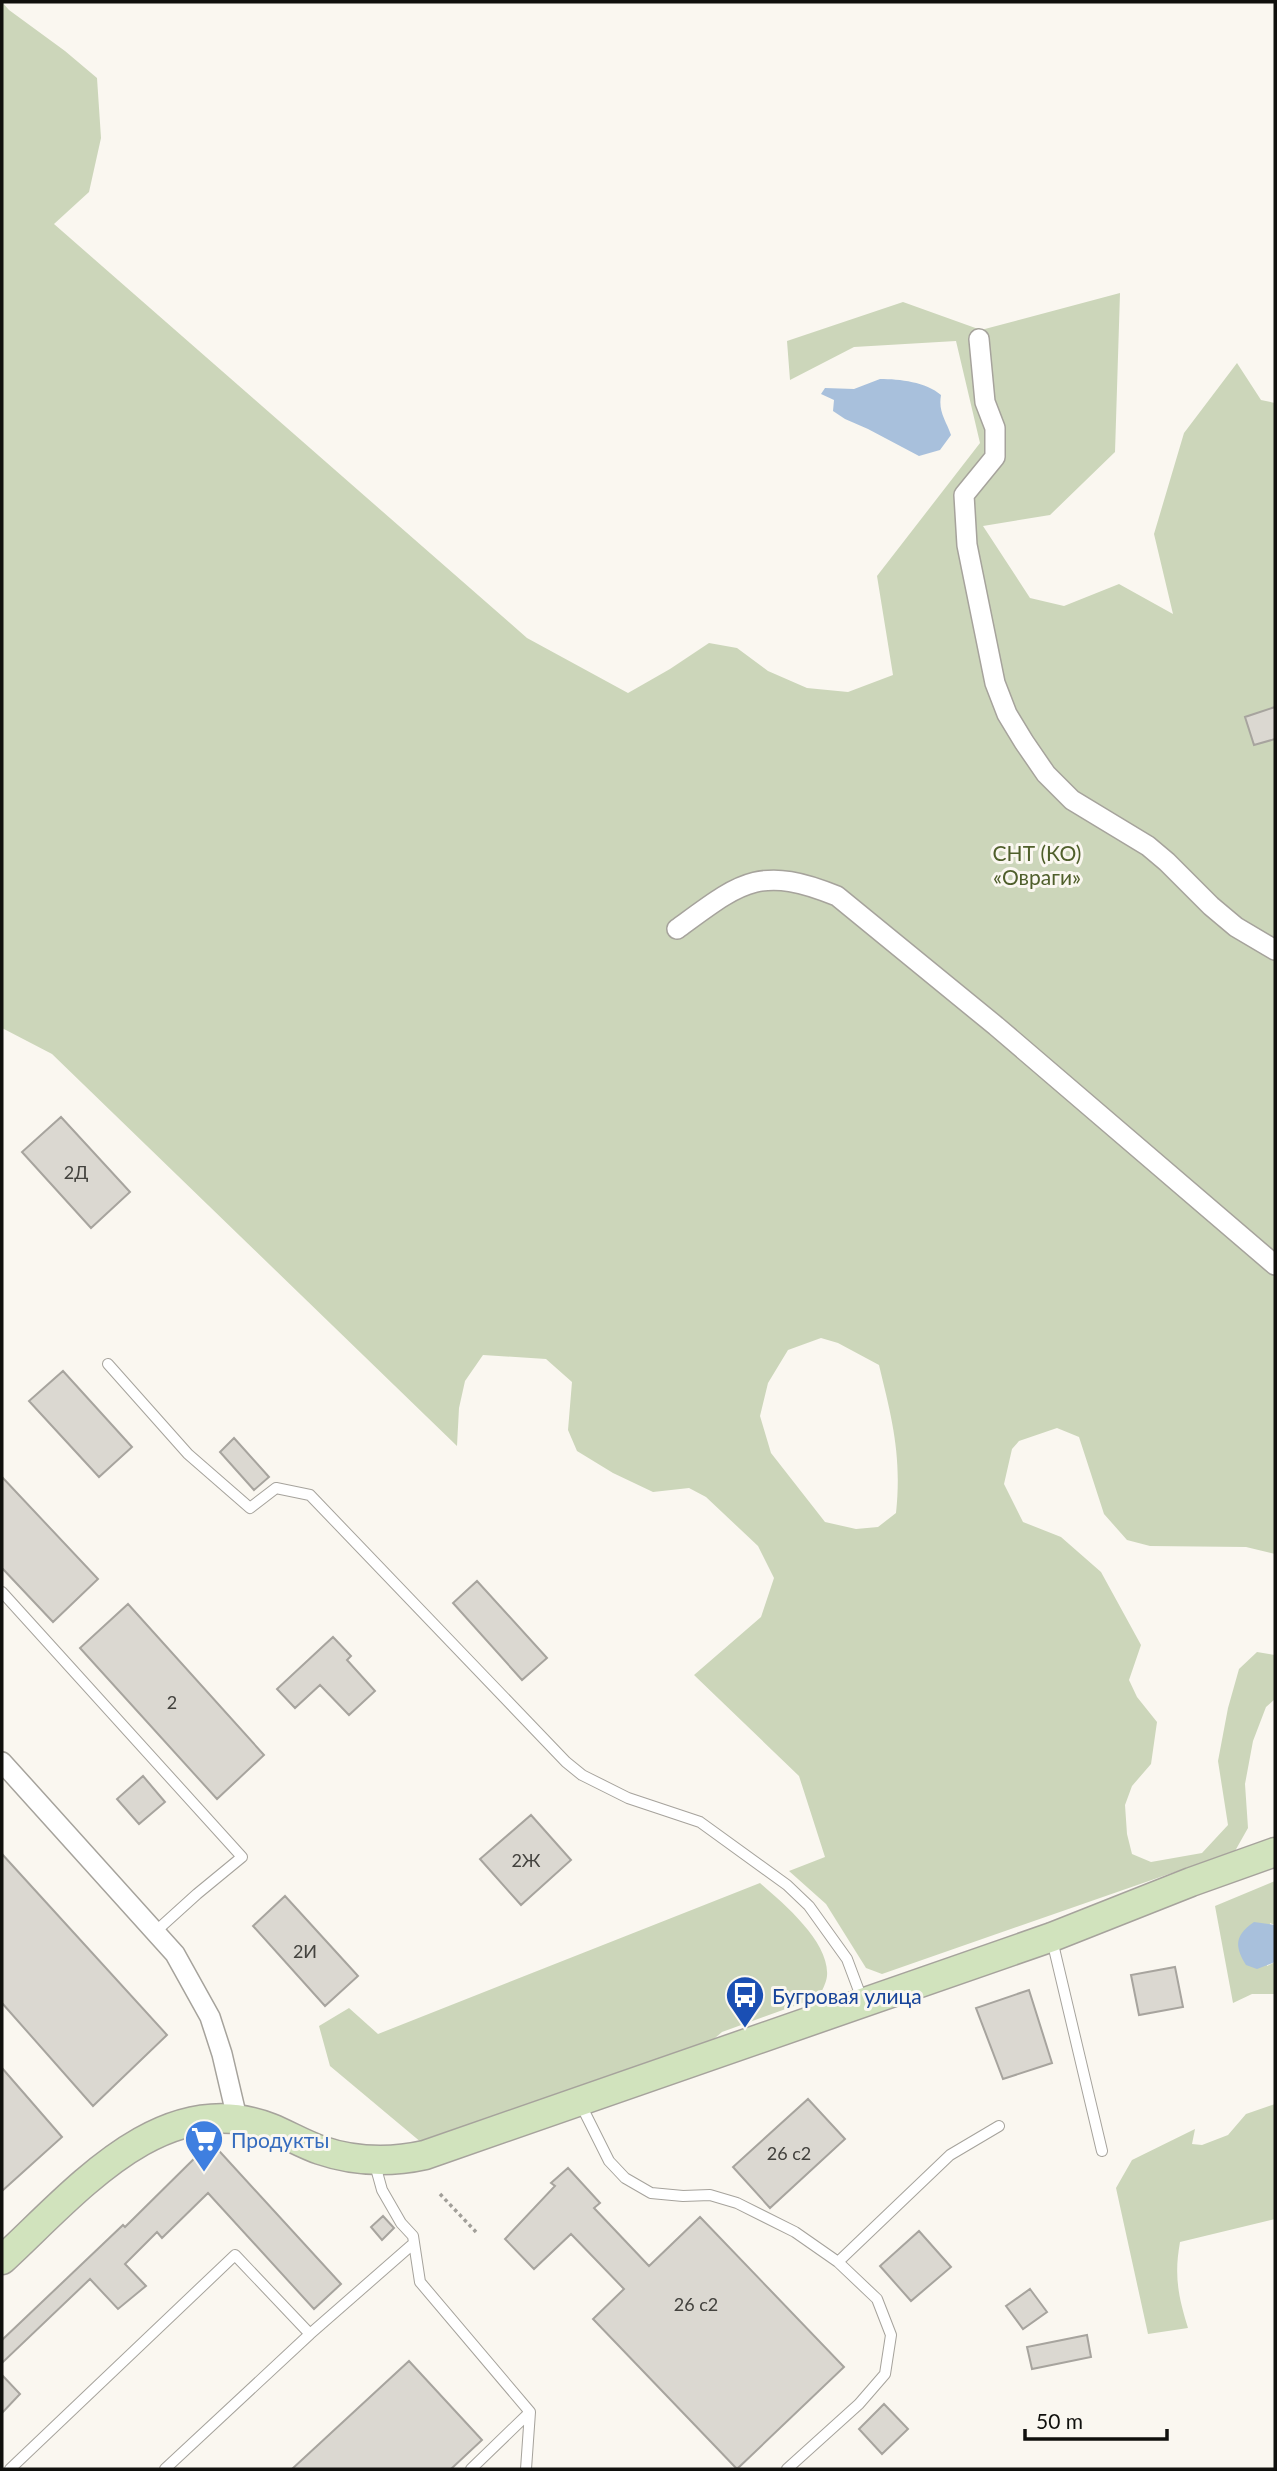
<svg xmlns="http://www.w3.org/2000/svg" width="1277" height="2471" font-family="Lato,sans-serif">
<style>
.green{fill:#ccd6ba;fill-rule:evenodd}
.water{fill:#a8c0dc}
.building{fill:#dbd8d1;stroke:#a7a49e;stroke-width:2}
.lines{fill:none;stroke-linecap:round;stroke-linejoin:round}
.lane-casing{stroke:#a6a39c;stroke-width:12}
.street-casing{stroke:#a6a39c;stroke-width:22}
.secondary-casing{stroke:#a6a39c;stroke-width:31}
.path{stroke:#a19f99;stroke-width:3.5;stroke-dasharray:3.5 3.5;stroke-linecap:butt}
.lane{stroke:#fff;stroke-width:10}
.street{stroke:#fff;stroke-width:19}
.secondary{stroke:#d1e3bd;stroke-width:28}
.labels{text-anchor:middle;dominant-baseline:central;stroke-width:6;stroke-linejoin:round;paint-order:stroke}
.number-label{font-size:18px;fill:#43423e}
.park-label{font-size:21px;fill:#4f5f2b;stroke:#faf7f0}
.transit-label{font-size:21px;fill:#164399;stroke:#faf7f0;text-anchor:start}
.shop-label{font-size:21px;fill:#366cbe;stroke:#faf7f0;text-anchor:start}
</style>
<rect width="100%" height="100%" fill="#faf7f0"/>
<path class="green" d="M2,2L9,10L65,51L97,78L101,138L89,192L54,224L527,638L628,693L670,669L709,643L737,648L768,671L807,688L848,692L893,675L877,576L980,443L956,341L854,347L790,380L787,341L903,302L981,330L1120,293L1115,452L1050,515L983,526L1030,598L1064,606L1119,584L1173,614L1154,534L1184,433L1237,363L1261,400L1275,403V1554L1246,1547L1150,1546L1127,1540L1104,1514L1079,1437L1057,1428L1019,1441L1012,1449L1004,1484L1023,1522L1061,1537L1101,1572L1141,1645L1129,1680L1137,1697L1157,1722L1151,1764L1132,1786L1125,1805L1127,1834L1132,1854L1151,1862L1202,1853L1228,1825L1218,1761L1228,1708L1239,1669L1257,1652L1275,1655V1699L1266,1707L1253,1741L1245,1784L1248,1828L1235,1851L882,1974L866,1968L826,1904L789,1871L825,1857L799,1776L694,1675L761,1617L774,1578L758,1546L706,1497L689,1488L653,1492L613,1473L577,1451L568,1430L572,1382L546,1359L483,1355L465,1381L459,1408L457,1446L52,1054L2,1028ZM821,1338L838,1343L879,1365C892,1419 902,1456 896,1513L878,1527L856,1529L825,1522L771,1453L760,1416L768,1383L788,1350Z
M1275,1881V1925L1270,1923L1267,1966L1275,1962V1994H1252L1233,2003L1215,1906Z
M760,1883C783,1903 830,1942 827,1976C826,1984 822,1990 819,1997L722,2032L708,2044L422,2143L330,2066L319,2026L349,2008L378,2034Z
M1275,2104V2219L1180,2242C1174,2276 1178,2295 1188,2328L1148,2334L1116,2188L1132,2160L1195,2129L1192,2144L1202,2145L1228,2135L1246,2114Z"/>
<path class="water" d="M880,379C900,379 926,382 941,395C938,412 946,420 951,435L940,450L919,456L868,429L845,419L833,411L834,400L821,394L825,388L854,389Z
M1254,1922L1275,1925V1962L1257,1969L1246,1965C1234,1946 1235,1935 1254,1922Z"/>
<path class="building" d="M1275,707V739L1254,745L1245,717Z
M61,1117L130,1192L91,1228L22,1152Z
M63,1371L132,1447L99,1477L29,1401Z
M234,1438L269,1477L254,1490L220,1452Z
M2,1477L98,1579L53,1622L2,1568Z
M477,1581L547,1658L522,1680L453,1603Z
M128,1604L264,1755L217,1799L80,1648Z
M333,1637L351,1656L347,1660L375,1691L349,1715L320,1685L295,1708L277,1689Z
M143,1776L165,1802L139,1824L117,1799Z
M531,1815L571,1860L521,1905L480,1859Z
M2,1854L167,2035L93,2106L2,2003Z
M285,1896L358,1976L325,2006L253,1926Z
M1175,1967L1183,2007L1139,2015L1131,1975Z
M1029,1990L1052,2063L1003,2079L976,2008Z
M2,2068L62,2137L2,2191Z
M808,2099L845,2139L770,2208L733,2167Z
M211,2142L341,2284L314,2309L208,2193L162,2238L157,2232L125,2264L146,2286L118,2309L90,2279L2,2363V2340L123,2225L125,2227Z
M568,2168L600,2203L594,2208L649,2266L700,2217L844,2367L737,2469L593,2319L624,2289L571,2234L534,2269L505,2239L555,2186L551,2183Z
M383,2216L394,2228L382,2240L371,2227Z
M919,2231L951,2267L911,2301L880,2266Z
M1030,2289L1047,2312L1023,2329L1006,2306Z
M1087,2335L1091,2357L1032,2369L1027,2347Z
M409,2361L482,2440L451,2469H292Z
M2,2375L20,2394L2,2413Z
M884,2404L908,2429L882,2454L859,2429Z"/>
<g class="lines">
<g class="lane-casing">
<path id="lane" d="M108,1364L188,1454L250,1508L276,1488L310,1495L566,1762L582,1775L628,1798L700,1822L787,1885L809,1906L847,1959L862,1999
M2,1592L242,1857L197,1894L155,1932
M1052,1940L1102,2151
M581,2105L609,2161L625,2178L651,2193L683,2196L710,2195L737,2203L795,2232L838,2262L877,2299L891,2335L885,2374L859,2404L787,2469
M374,2161L382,2190L401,2223L413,2236L420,2282L530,2412L526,2469
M838,2262L950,2155L999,2126
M10,2469L235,2255L310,2334
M165,2469L310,2334L414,2243
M471,2469L530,2412"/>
</g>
<g class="street-casing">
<path id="street" d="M979,339L985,402L995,428V457L964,495L967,545L995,683L1007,714L1024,742L1046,774L1072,800L1148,846L1167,862L1211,906L1236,927L1275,950
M677,929C740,883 759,864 837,896L996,1026L1275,1265
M2,1762L175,1954L210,2017L222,2054L237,2118"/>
</g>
<g class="secondary-casing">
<path id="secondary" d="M2,2260C74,2194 162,2085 271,2128C288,2135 303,2144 320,2150C355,2162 389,2163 425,2155L1052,1937L1191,1882L1275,1852"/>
</g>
<path class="path" d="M440,2194L476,2232"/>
<use href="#lane" class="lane"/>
<use href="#street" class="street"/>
<use href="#secondary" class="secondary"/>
</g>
<defs>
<g id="bus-pin" transform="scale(2.0125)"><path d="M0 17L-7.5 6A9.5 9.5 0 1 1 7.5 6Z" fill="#1a4fb4" stroke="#faf7f0"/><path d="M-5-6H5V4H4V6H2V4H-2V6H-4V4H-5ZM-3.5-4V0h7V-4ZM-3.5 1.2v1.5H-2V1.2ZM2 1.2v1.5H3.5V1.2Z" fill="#fff"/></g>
<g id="supermarket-pin" transform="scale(2.0125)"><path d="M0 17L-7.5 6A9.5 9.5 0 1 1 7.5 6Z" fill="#3f7fe0" stroke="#faf7f0"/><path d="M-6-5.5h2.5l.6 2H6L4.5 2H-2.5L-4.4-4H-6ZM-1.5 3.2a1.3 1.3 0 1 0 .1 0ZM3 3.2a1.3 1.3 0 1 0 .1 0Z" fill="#fff"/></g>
</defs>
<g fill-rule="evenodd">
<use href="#bus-pin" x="745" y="1995"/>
<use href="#supermarket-pin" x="204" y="2139"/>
</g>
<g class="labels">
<g class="number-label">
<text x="76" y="1172">2Д</text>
<text x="172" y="1702">2</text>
<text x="526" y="1860">2Ж</text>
<text x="305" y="1951">2И</text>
<text x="789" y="2153">26 с2</text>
<text x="696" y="2304">26 с2</text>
</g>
<g class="park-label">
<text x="1037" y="852">СНТ (КО)<tspan x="1037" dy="24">«Овраги»</tspan></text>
</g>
<g class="transit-label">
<text x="772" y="1995">Бугровая улица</text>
</g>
<g class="shop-label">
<text x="231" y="2139">Продукты</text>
</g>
</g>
<rect width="1277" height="2471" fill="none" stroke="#10100d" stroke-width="7"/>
<path d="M1025 2429v10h142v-10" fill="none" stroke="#10100d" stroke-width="3.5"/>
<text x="1036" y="2429" font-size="21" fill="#10100d" stroke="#faf7f0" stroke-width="5" paint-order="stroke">50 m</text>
</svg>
